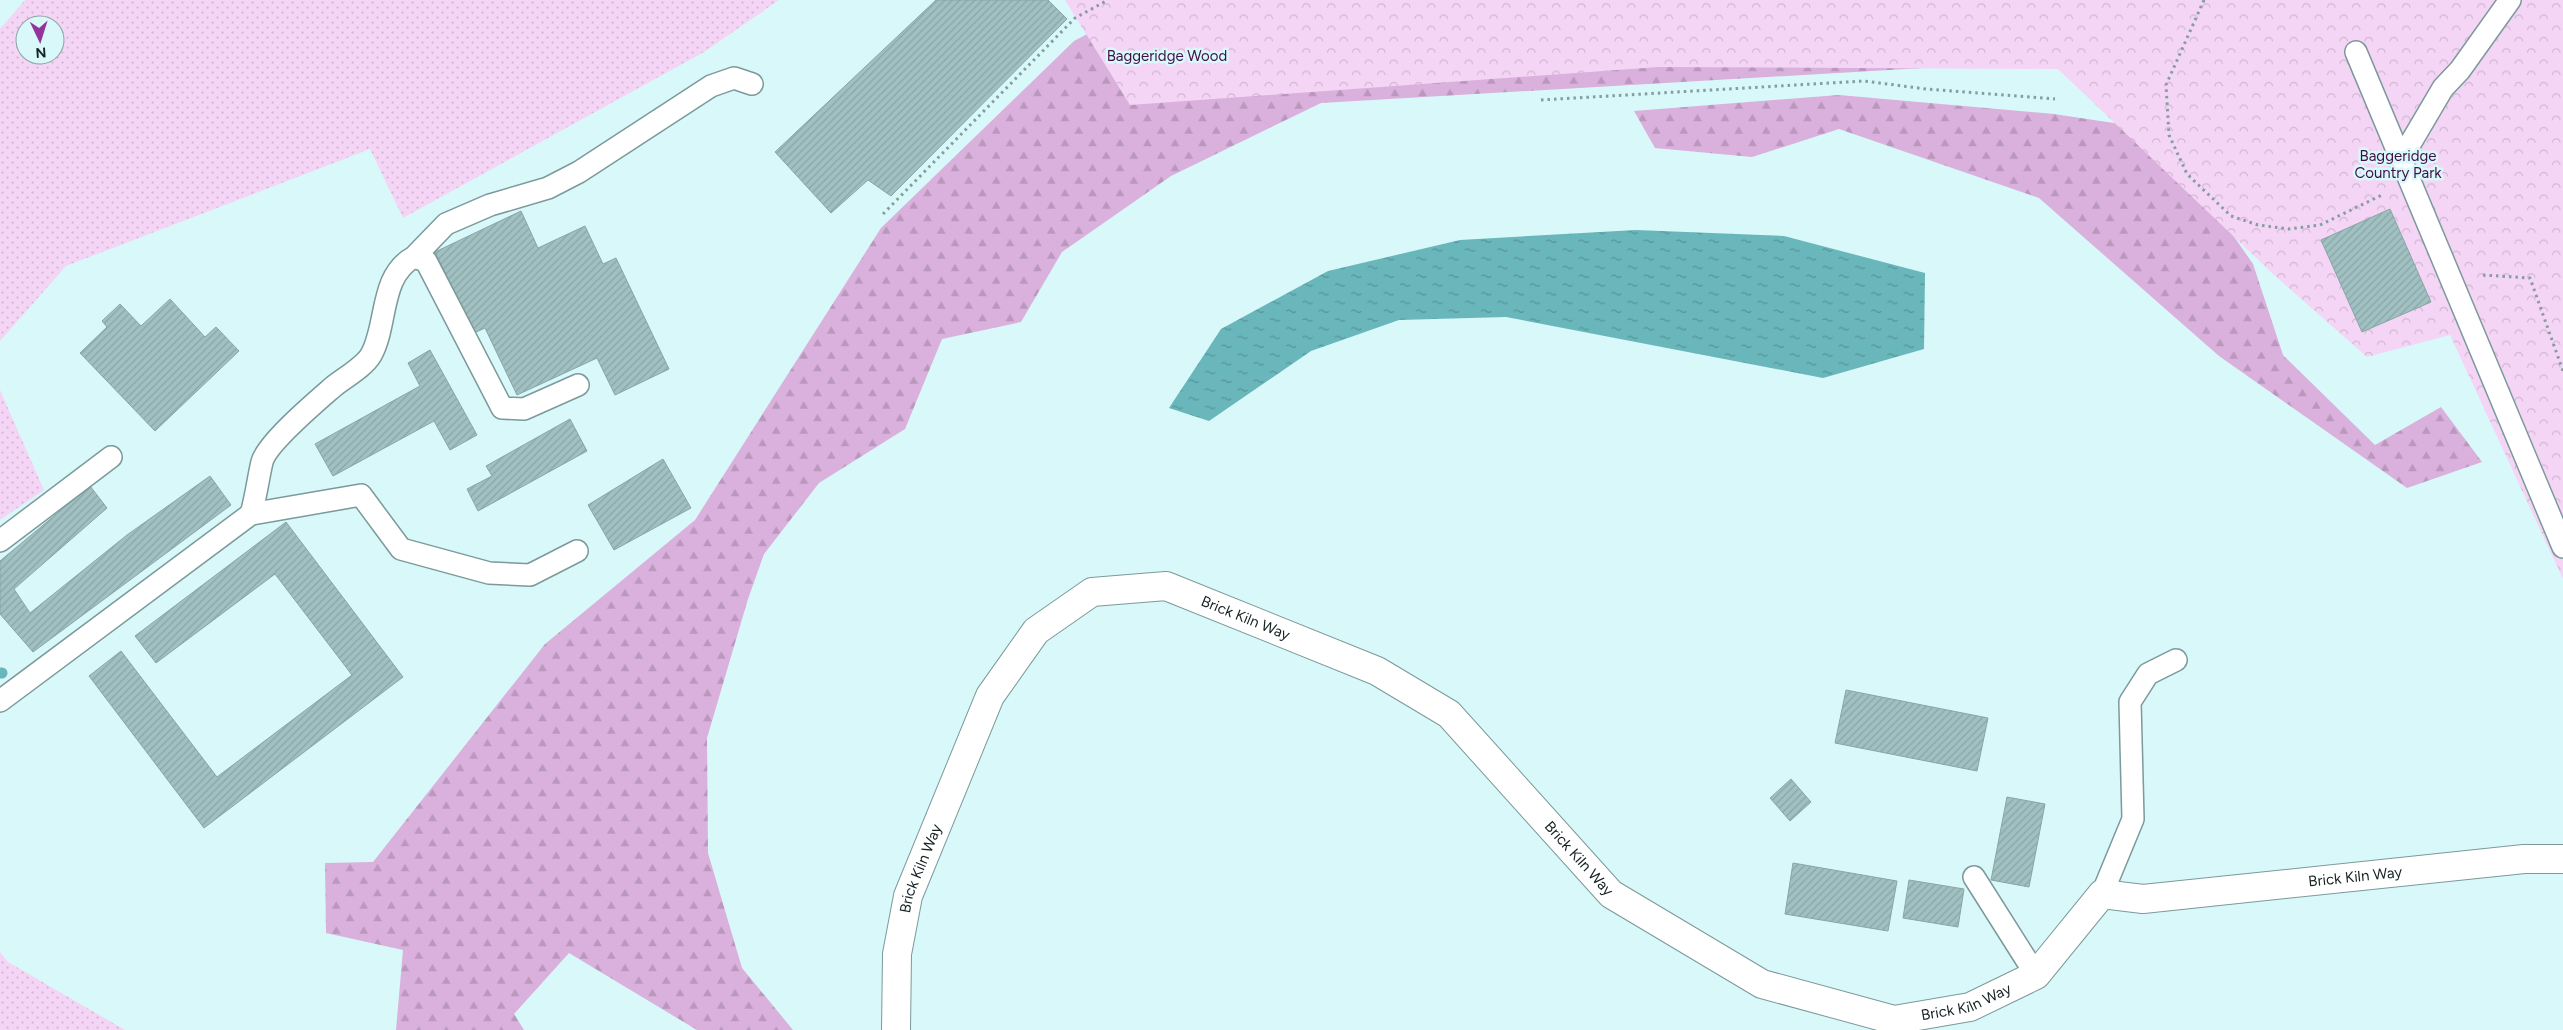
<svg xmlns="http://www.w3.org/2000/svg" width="2563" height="1030" font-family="Figtree,sans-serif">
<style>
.grass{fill:url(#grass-dots);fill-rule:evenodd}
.forest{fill:url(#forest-firs)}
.park{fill:url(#park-crowns)}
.water{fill:url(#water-ripples)}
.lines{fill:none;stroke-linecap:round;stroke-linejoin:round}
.stream{stroke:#69b6bb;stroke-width:11}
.building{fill:url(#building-hatch);stroke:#88a6a7}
.service-casing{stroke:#7c999b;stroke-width:24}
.minor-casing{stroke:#7c999b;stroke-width:30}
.path{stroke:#859d9f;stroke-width:3;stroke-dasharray:2.5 4;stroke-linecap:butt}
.service{stroke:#fff;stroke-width:21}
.minor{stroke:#fff;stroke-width:28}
.labels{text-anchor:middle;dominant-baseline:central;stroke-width:5;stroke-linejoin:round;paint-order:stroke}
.park-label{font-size:15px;fill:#420f46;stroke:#d8f8fa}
.street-label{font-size:15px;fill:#162223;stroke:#d8f8fa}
</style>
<defs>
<pattern id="grass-dots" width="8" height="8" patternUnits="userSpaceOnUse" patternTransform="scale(1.25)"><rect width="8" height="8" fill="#f5d5f5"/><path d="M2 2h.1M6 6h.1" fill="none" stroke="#d1b7d2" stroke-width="1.8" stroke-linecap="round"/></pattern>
<pattern id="forest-firs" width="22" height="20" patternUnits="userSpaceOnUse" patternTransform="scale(1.25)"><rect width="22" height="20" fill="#dab0dc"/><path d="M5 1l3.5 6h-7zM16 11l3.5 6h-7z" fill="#ba97bc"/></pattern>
<pattern id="park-crowns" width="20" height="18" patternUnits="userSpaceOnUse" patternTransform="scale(1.25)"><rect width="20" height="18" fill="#f5d5f5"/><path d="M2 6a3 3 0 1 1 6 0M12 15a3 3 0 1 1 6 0" fill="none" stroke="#d1b7d2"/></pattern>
<pattern id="water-ripples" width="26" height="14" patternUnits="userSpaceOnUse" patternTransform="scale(1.25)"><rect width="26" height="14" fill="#69b6bb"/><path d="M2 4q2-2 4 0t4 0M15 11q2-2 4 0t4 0" fill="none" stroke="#559498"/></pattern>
<pattern id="building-hatch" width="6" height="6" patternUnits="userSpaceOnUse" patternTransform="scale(1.25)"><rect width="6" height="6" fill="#a1c0c2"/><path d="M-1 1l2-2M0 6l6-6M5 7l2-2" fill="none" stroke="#8aa5a6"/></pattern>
</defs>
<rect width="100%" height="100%" fill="#d8f8fa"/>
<path class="grass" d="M25,0H779L704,52L403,218L370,149L66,266L0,341V29ZM25,25H55V55H25Z
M0,390L44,490L0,520Z
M0,952L8,962L125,1030H0Z"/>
<path class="forest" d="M1152,0L2044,61L1321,103L1171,176L1062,252L1021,322L942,339L905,429L819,483L764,554L748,599L707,738L708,853L742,968L793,1030H697L569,953L514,1014L524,1030H396L403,950L326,933L325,863L373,862L545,644L695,520L881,228L1074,41Z
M1839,95L2054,114L2160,130L2253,264L2283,355L2375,445L2441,407L2482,462L2407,488L2219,356L2039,198L1839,129L1752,157L1655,148L1634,111Z"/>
<path class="park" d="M1065,0H2563V579L2450,335L2367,357L2272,273L2058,69L1658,67L1130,105Z"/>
<path class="water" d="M1636,230L1784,236L1925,273L1924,349L1823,378L1506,317L1399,320L1311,351L1209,421L1169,408L1221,329L1328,271L1460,240Z"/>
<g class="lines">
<path class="stream" d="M0,673H2"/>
</g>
<path class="building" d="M936,0H1048L1067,19L891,196L868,180L831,213L775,152Z
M2390,209L2431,302L2362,332L2321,240Z
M521,211L538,248L585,226L603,264L616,258L669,369L615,395L597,358L517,395L485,328L474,333L435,252Z
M170,299L205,337L216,327L239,351L155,431L80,353L107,327L102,321L120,304L141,326Z
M430,350L477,435L450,450L434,421L333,476L315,444L420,386L408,363Z
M570,419L587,451L478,511L467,489L492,476L486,466Z
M663,459L691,508L614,550L588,505Z
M210,476L231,505L33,652L0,614V561L90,486L107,508L14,589L30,613L127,535Z
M286,522L403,677L204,828L89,676L121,651L217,777L352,675L275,574L156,663L135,636Z
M1846,690L1988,718L1977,771L1835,743Z
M1791,779L1811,802L1790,821L1770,798Z
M2007,797L2045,804L2029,887L1991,880Z
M1793,863L1897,881L1888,931L1785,914Z
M1909,880L1964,889L1958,927L1903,918Z"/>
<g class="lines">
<g class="service-casing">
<path id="service" d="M2356,52L2563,547
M2400,161L2443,88L2460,70L2510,0
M414,257L446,224L490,205L548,188L579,172L711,86L734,78L752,84
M251,514C256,497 258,479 262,462C267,443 317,401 333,387C344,378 364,367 371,355C388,325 379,276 414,257L426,261L502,408L524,409L578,385
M0,541L111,457
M0,701L251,514L361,495L401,549L489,573L530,575L577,551
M1974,877L2036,975
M2102,894L2133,819L2130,702L2148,674L2176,660"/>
</g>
<g class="minor-casing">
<g id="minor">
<path id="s1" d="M896,1030L897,954L908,896L990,696L1036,631L1092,592L1166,586L1377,671L1449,714L1611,894L1762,984L1894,1020L1970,1007L2036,975L2102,894L2143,899L2524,859H2563"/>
</g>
</g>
<path class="path" d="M2204,0L2166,85L2169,135L2187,174L2231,216L2258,225L2289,229L2320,225L2382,195
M1541,100L1864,81L1926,89L2055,99
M883,214L1075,18L1108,0
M2483,275L2530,278L2563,371"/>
<use href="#service" class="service"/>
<use href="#minor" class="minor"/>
</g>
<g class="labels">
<g class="park-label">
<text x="1167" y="56">Baggeridge Wood</text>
<text x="2398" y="156">Baggeridge<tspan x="2398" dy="17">Country Park</tspan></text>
</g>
<g class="street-label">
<text stroke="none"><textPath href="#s1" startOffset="659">Brick Kiln Way</textPath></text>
<text stroke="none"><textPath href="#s1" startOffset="1079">Brick Kiln Way</textPath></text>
<text stroke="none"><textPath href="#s1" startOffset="165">Brick Kiln Way</textPath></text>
<text stroke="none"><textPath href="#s1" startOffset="1949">Brick Kiln Way</textPath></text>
<text stroke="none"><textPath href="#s1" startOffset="1514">Brick Kiln Way</textPath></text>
</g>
</g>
<g transform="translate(40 40) rotate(176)"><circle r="24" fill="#d8f8fa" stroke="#8aa2a4"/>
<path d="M0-4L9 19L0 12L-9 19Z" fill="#94339a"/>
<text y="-8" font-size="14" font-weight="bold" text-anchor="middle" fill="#162223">N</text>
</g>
</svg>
